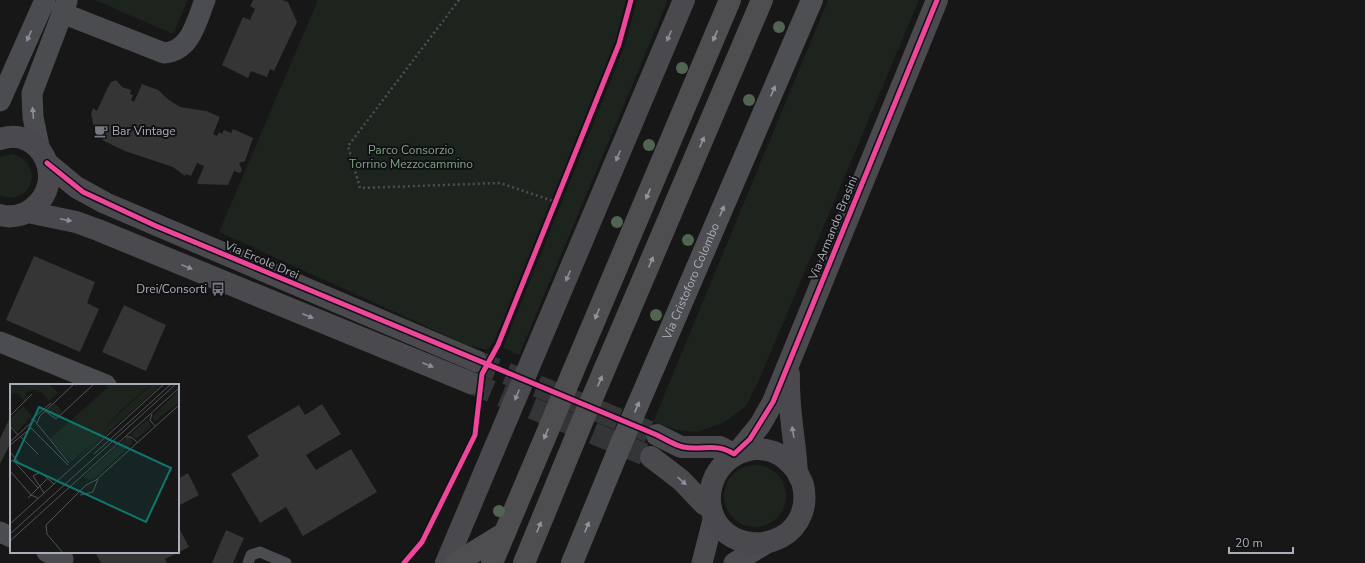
<svg xmlns="http://www.w3.org/2000/svg" width="1365" height="563" font-family="'Nunito Sans',sans-serif">
<style>
.green{fill:#1d241e}
.building{fill:#353536}
.lines{fill:none;stroke-linecap:round;stroke-linejoin:round}
.secondary-tunnel{stroke:#343537;stroke-width:22;stroke-dasharray:22 11;stroke-linecap:butt}
.path{stroke:#4d4e52;stroke-width:2.5;stroke-dasharray:2 3;stroke-linecap:butt}
.lane{stroke:#4b4c50;stroke-width:11}
.street{stroke:#4b4c50;stroke-width:21}
.secondary{stroke:#4a4a4e;stroke-width:22}
.primary{stroke:#4d4f52;stroke-width:22}
.highway{stroke:#4e4e51;stroke-width:22}
.cycleway-casing{stroke:#111113;stroke-width:8}
.cycleway{stroke:#ed469a;stroke-width:5}
.tree{fill:#506451}
.oneway{fill:#8c9099}
.oneway2{fill:#8c8f98}
.oneway3{fill:#92959e}
.oneway4{fill:#91969e}
.labels{text-anchor:middle;dominant-baseline:central;stroke-width:4;stroke-linejoin:round;paint-order:stroke}
.poi-label{font-size:12px;fill:#a8adb8;stroke:#111113;text-anchor:start}
.park-label{font-size:12px;fill:#7fa381;stroke:#111113}
.street-label{font-size:12px;fill:#a8adb8;stroke:#111113}
.inset-road{fill:none;stroke:#515357;stroke-width:1}
.view{fill:#0f766e;fill-opacity:0.15;stroke:#0f766e;stroke-width:2}
.inset-edge{fill:none;stroke:#a8adb8;stroke-width:2}
</style>
<rect width="100%" height="100%" fill="#171717"/>
<path class="green" d="M95,0H188L173,34Z
M318,0H626L615,42L495,340L487,350L467,345L219,232Z
M637,0H668L519,355L503,348L625,45Z
M828,0H919L757,385L746,406L723,423L697,432L677,430L653,422Z
M12,154C48,164 29,209 0,195V157Z
M724 496a31 31 0 1 1 62 0a31 31 0 1 1-62 0Z"/>
<path class="building" d="M253,0H282L288,2L297,22L274,71L270,69L267,77L251,71L248,78L222,65L243,17L250,20L255,9L250,6Z
M116,80L122,87L131,90L130,94L133,95L131,100L134,102L142,84L158,90L169,100L180,107L206,111L220,117L213,134L217,136L219,132L222,134L224,130L231,133L233,129L253,138L245,161L239,163L242,170L240,173L234,171L228,185L199,184L197,183L204,166L197,163L191,176L186,174L185,176L173,167L125,151L104,141L95,132L91,114L93,108L97,111L107,89L111,82Z
M34,256L95,282L87,303L99,309L80,352L6,320Z
M124,305L166,325L146,371L102,352Z
M322,404L341,434L306,455L316,470L351,449L377,492L303,536L286,507L260,523L231,474L259,456L247,436L299,405L305,415Z
M11,415V447L9,446L0,464V439Z
M188,473L199,495L178,506V479Z
M178,526L189,547L165,559L167,563H101L95,552H178Z
M226,530L244,538L233,563H212Z"/>
<g class="lines">
<path class="secondary-tunnel" d="M476,361L657,435
M471,383L651,457"/>
<path class="path" d="M459,0L348,146L360,188L500,183L556,202"/>
<path class="lane" d="M248,563L251,555L260,552L286,563"/>
<path class="street" d="M62,13L164,53C191,51 196,22 205,0
M0,101L45,0
M40,151L33,117L32,93L67,1
M0,342L106,385
M0,532L11,537
M47,552L63,559
M702,563L714,516
M734,563L767,543"/>
<path class="secondary" d="M0,139C40,125 69,180 32,209C23,216 10,218 0,215
M47,163L76,187L105,203L476,361
M28,212L76,222L98,230L471,383
M789,374C788,400 792,424 795,450C796,456 796,464 797,471C798,476 802,480 803,485C805,494 805,506 801,515C785,555 721,552 711,509C703,472 738,439 774,452C784,456 790,463 797,471
M657,435L681,447H720L734,454
M737,453L760,425L773,402L937,0
M651,457L681,480L704,504L711,508
M446,563L684,0"/>
<path class="primary" id="s1" d="M572,563L621,444L812,0"/>
<path class="highway" d="M456,563L505,533
M492,563L730,0
M524,563L582,422L762,0"/>
<g class="cycleway-casing">
<path id="cycleway" d="M47,163L83,192L156,226L657,435C665,439 674,445 683,447C702,451 715,442 734,454L750,439L773,402L937,0
M404,563L422,542L475,435L482,374L498,345L619,44L631,0"/>
</g>
<use href="#cycleway" class="cycleway"/>
</g>
<g class="tree">
<circle cx="779" cy="27" r="6"/>
<circle cx="682" cy="68" r="6"/>
<circle cx="749" cy="100" r="6"/>
<circle cx="649" cy="145" r="6"/>
<circle cx="617" cy="222" r="6"/>
<circle cx="688" cy="240" r="6"/>
<circle cx="656" cy="315" r="6"/>
<circle cx="499" cy="511" r="6"/>
</g>
<defs><path id="oneway-solid" d="M-6-.8H1V-3.2L6.5 0L1 3.2V.8H-6Z"/></defs>
<g class="oneway">
<use href="#oneway-solid" transform="translate(29 36) rotate(114)"/>
<use href="#oneway-solid" transform="translate(33 113) rotate(-95)"/>
</g>
<g class="oneway2">
<use href="#oneway-solid" transform="translate(669 36) rotate(113)"/>
<use href="#oneway-solid" transform="translate(618 156) rotate(113)"/>
<use href="#oneway-solid" transform="translate(66 220) rotate(12)"/>
<use href="#oneway-solid" transform="translate(187 267) rotate(22)"/>
<use href="#oneway-solid" transform="translate(568 276) rotate(113)"/>
<use href="#oneway-solid" transform="translate(308 316) rotate(22)"/>
<use href="#oneway-solid" transform="translate(428 365) rotate(22)"/>
<use href="#oneway-solid" transform="translate(517 395) rotate(113)"/>
<use href="#oneway-solid" transform="translate(793 432) rotate(-99)"/>
<use href="#oneway-solid" transform="translate(682 481) rotate(42)"/>
</g>
<g class="oneway3">
<use href="#oneway-solid" transform="translate(715 36) rotate(113)"/>
<use href="#oneway-solid" transform="translate(702 142) rotate(-67)"/>
<use href="#oneway-solid" transform="translate(648 194) rotate(113)"/>
<use href="#oneway-solid" transform="translate(651 262) rotate(-67)"/>
<use href="#oneway-solid" transform="translate(597 314) rotate(113)"/>
<use href="#oneway-solid" transform="translate(600 381) rotate(-67)"/>
<use href="#oneway-solid" transform="translate(546 434) rotate(113)"/>
<use href="#oneway-solid" transform="translate(539 527) rotate(-68)"/>
</g>
<g class="oneway4">
<use href="#oneway-solid" transform="translate(773 91) rotate(-67)"/>
<use href="#oneway-solid" transform="translate(722 211) rotate(-67)"/>
<use href="#oneway-solid" transform="translate(637 407) rotate(-67)"/>
<use href="#oneway-solid" transform="translate(587 527) rotate(-68)"/>
</g>
<defs>
<g id="cafe-bare" transform="scale(1.08)"><path d="M-5.5-4.5H6V0H3Q3 3.5 0 3.5H-2.5Q-5.5 3.5-5.5 0ZM3-3.2v2h1.7v-2ZM-6 4.5H4V6H-6Z" fill="#757880" stroke="#111113" stroke-width="2.5" paint-order="stroke"/></g>
<g id="bus-bare" transform="scale(1.08)"><path d="M-5-6H5V4H4V6H2V4H-2V6H-4V4H-5ZM-3.5-4V0h7V-4ZM-3.5 1.2v1.5H-2V1.2ZM2 1.2v1.5H3.5V1.2Z" fill="#757880" stroke="#111113" stroke-width="2.5" paint-order="stroke"/></g>
</defs>
<g fill-rule="evenodd">
<use href="#cafe-bare" x="101" y="131"/>
<use href="#bus-bare" x="218" y="289"/>
</g>
<g class="labels">
<g class="poi-label">
<text x="112" y="131">Bar Vintage</text>
<text x="207" y="289" text-anchor="end">Drei/Consorti</text>
</g>
<g class="park-label">
<text x="411" y="150">Parco Consorzio<tspan x="411" dy="14">Torrino Mezzocammino</tspan></text>
</g>
<g class="street-label">
<text transform="translate(833 228) rotate(-68)">Via Armando Brasini</text>
<text transform="translate(262 260) rotate(23)">Via Ercole Drei</text>
<text stroke="none"><textPath href="#s1" startOffset="306">Via Cristoforo Colombo</textPath></text>
</g>
</g>
<g transform="translate(10 384)">
<rect width="169" height="169" fill="#171717"/>
<path d="M3,0H39L48,9L39,17L30,7L27,9L26,6L16,8L17,14L14,17L8,9L0,11V2ZM96,0H141L109,28L87,55L61,78L40,55L98,3ZM142,0H152L63,80L110,29ZM169,6V18L144,38L143,32ZM45,19L52,27L45,34L38,26ZM13,22L22,32L7,48L0,40V35ZM138,35L141,43L126,55L121,50ZM120,53L123,59L85,94L80,96L73,93L116,54Z" fill="#1d241e"/>
<path class="inset-road" d="M35,27L46,35L84,0M142,30L140,36L145,42M0,32L22,10M21,36L41,19M27,39L30,32L64,0M0,42L8,51M21,44L58,81M10,52L28,70M116,53H121L127,58M0,58L24,36L59,79M0,61L21,44M0,68L10,80M84,70L161,0M0,78L3,76L28,104M0,87L21,111L18,114M34,109L23,92L30,88L44,100M70,111L83,108L88,95M28,114L21,111L37,95M0,140L154,0M0,150L166,0M0,157L169,4M53,169L37,150L36,141L76,101L86,96L169,21"/>
<path class="view" d="M29,23L161,84L136,138L4,77Z"/>
<rect width="169" height="169" class="inset-edge"/>
</g>
<path d="M1229 547v6h64v-6" fill="none" stroke="#a8adb8" stroke-width="2"/>
<text x="1235" y="547" font-size="12" fill="#a8adb8" stroke="#111113" stroke-width="3" paint-order="stroke">20 m</text>
</svg>
